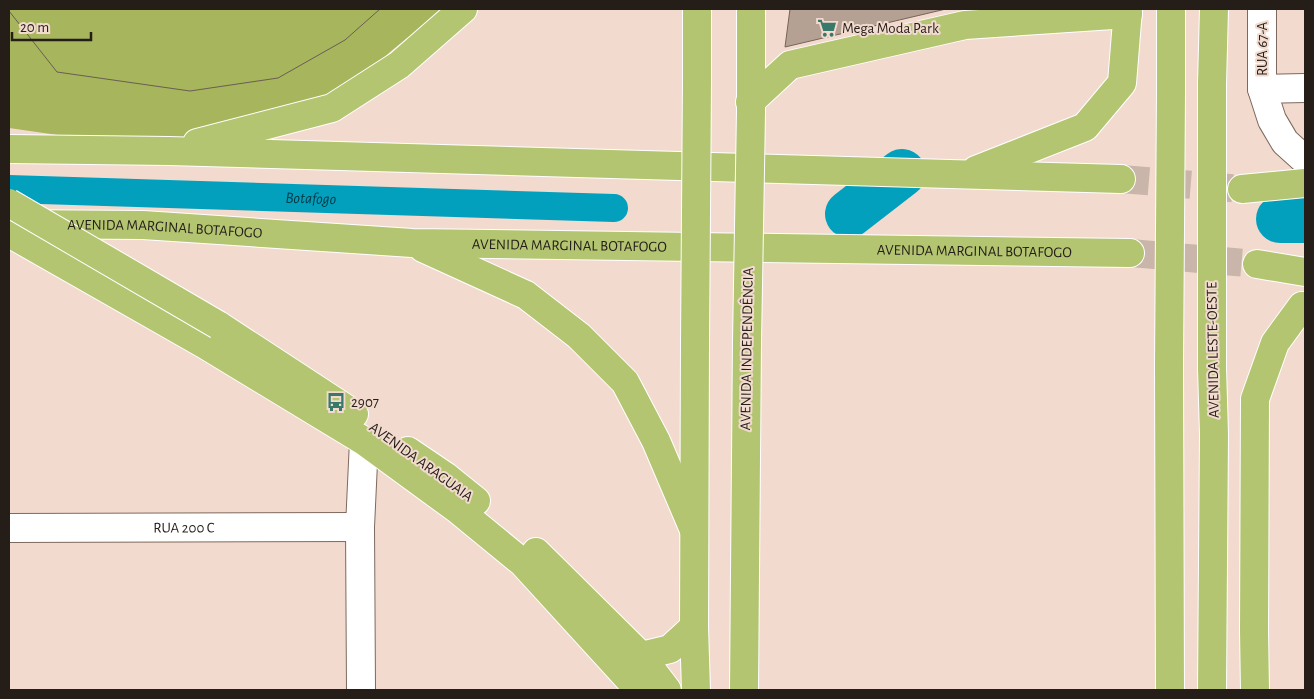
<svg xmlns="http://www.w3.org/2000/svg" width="1314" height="699" font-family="'Alegreya Sans',sans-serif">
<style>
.forest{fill:#a7b55c}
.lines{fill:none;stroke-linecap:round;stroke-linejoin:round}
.canal{stroke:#03a0bd;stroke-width:28}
.river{stroke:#03a0bd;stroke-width:48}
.building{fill:#b5a094;stroke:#776358}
.major-tunnel{stroke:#c9b5aa;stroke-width:28;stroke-dasharray:28 14;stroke-linecap:butt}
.minor-casing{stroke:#7d695e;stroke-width:30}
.major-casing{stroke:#fff;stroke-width:30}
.minor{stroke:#fff;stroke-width:28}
.major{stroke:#b3c571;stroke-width:28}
.tram{stroke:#6a5d55;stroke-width:1}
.major-bridge-casing{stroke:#fff;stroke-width:30;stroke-linecap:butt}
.major-bridge{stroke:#b3c571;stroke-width:28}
.labels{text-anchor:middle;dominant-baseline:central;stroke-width:4;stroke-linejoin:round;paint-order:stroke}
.poi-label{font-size:15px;fill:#251d18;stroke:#f2dbce;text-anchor:start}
.street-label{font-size:15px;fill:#251d18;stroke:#f2dbce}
.water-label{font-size:16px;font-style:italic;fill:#003945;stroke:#f2dbce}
</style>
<rect width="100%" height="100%" fill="#f2dbce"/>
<path class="forest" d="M9,9H443L390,52L332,108L169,151L9,128Z"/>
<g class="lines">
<path class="canal" id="s1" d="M9,189L614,208"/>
<path class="river" d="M849,214L902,173
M1280,219H1305"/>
</g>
<path class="building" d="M790,9H946L785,47Z"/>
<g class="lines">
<path class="major-tunnel" d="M1121,179L1242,189
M1130,253L1257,264"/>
<g class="minor-casing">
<g id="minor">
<path d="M1262,9V89L1272,120L1285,142L1305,160"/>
<path d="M1262,89L1305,88"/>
<path id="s2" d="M9,528L360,527"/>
<path d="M361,690L360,527L364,441"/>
</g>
</g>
<g class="major-casing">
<g id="major">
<path d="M697,82V9"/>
<path d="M1212,84L1214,9"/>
<path d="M1171,93V9"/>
<path d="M750,102L790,65L965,25L1128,14"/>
<path d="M751,112V9"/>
<path d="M197,143L332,108L399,65L463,9"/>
<path d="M9,149L169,151L1121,179"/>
<path d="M976,170L1085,127L1122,83L1128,9"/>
<path d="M1242,189L1305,183"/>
<path id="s3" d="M9,224L143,225L412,243L1130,253"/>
<path d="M9,233L204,344L364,441L457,509L523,563L639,690"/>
<path d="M423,248L526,295L579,336L625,382L656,441L694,530"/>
<path d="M1257,264L1305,272"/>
<path d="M218,325L354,414"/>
<path d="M695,344L694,627L696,690"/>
<path d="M1169,365L1170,690"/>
<path d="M1212,368L1214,434L1212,690"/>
<path d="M408,451L445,476L476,501"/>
<path d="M536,552L641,656L667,690"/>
<path d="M641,656L670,649L694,627"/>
<path d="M744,690L747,342"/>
<path d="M1255,690L1254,631L1255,399L1275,343L1302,306H1305"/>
</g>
</g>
<use href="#minor" class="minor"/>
<use href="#major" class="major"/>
<path class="tram" d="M9,11L57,72L190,91L278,78L345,40L380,9"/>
<g class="major-bridge-casing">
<path id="major-bridge" d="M9,203L218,325
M747,342L751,112
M695,344L697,82
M1169,365L1171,93
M1212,368V84"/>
</g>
<use href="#major-bridge" class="major-bridge"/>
</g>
<defs>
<g id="supermarket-bare" transform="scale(1.5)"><path d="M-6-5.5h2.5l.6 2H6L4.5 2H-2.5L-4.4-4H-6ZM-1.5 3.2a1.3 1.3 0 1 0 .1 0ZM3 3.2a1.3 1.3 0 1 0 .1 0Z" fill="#387969" stroke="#f2dbce" stroke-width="2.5" paint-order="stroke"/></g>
<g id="bus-bare" transform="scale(1.5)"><path d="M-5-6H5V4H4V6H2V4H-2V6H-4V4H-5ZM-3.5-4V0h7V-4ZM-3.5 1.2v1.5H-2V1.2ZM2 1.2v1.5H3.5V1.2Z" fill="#387969" stroke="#f2dbce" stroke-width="2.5" paint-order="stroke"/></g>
</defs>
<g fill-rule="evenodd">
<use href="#supermarket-bare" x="827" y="28"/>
<use href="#bus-bare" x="336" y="402"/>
</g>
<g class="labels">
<g class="poi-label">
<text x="842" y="28">Mega Moda Park</text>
<text x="351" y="402">2907</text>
</g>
<g class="street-label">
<text transform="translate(1262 49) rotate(-90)">RUA 67-A</text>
<text stroke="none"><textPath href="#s3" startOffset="156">AVENIDA MARGINAL BOTAFOGO</textPath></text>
<text stroke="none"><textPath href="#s3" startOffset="561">AVENIDA MARGINAL BOTAFOGO</textPath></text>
<text stroke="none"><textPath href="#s3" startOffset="966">AVENIDA MARGINAL BOTAFOGO</textPath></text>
<text transform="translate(747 349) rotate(-89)">AVENIDA INDEPENDÊNCIA</text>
<text transform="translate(1213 350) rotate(-91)">AVENIDA LESTE-OESTE</text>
<text transform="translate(421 462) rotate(36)">AVENIDA ARAGUAIA</text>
<text stroke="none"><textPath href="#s2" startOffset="175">RUA 200 C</textPath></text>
</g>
<g class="water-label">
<text stroke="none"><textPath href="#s1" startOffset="302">Botafogo</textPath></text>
</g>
</g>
<rect width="1314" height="699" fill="none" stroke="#251d18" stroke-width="20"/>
<path d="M12 32v8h79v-8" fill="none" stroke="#251d18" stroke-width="2.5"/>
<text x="20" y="32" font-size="15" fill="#251d18" stroke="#f2dbce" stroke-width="4" paint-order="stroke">20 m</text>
</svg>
